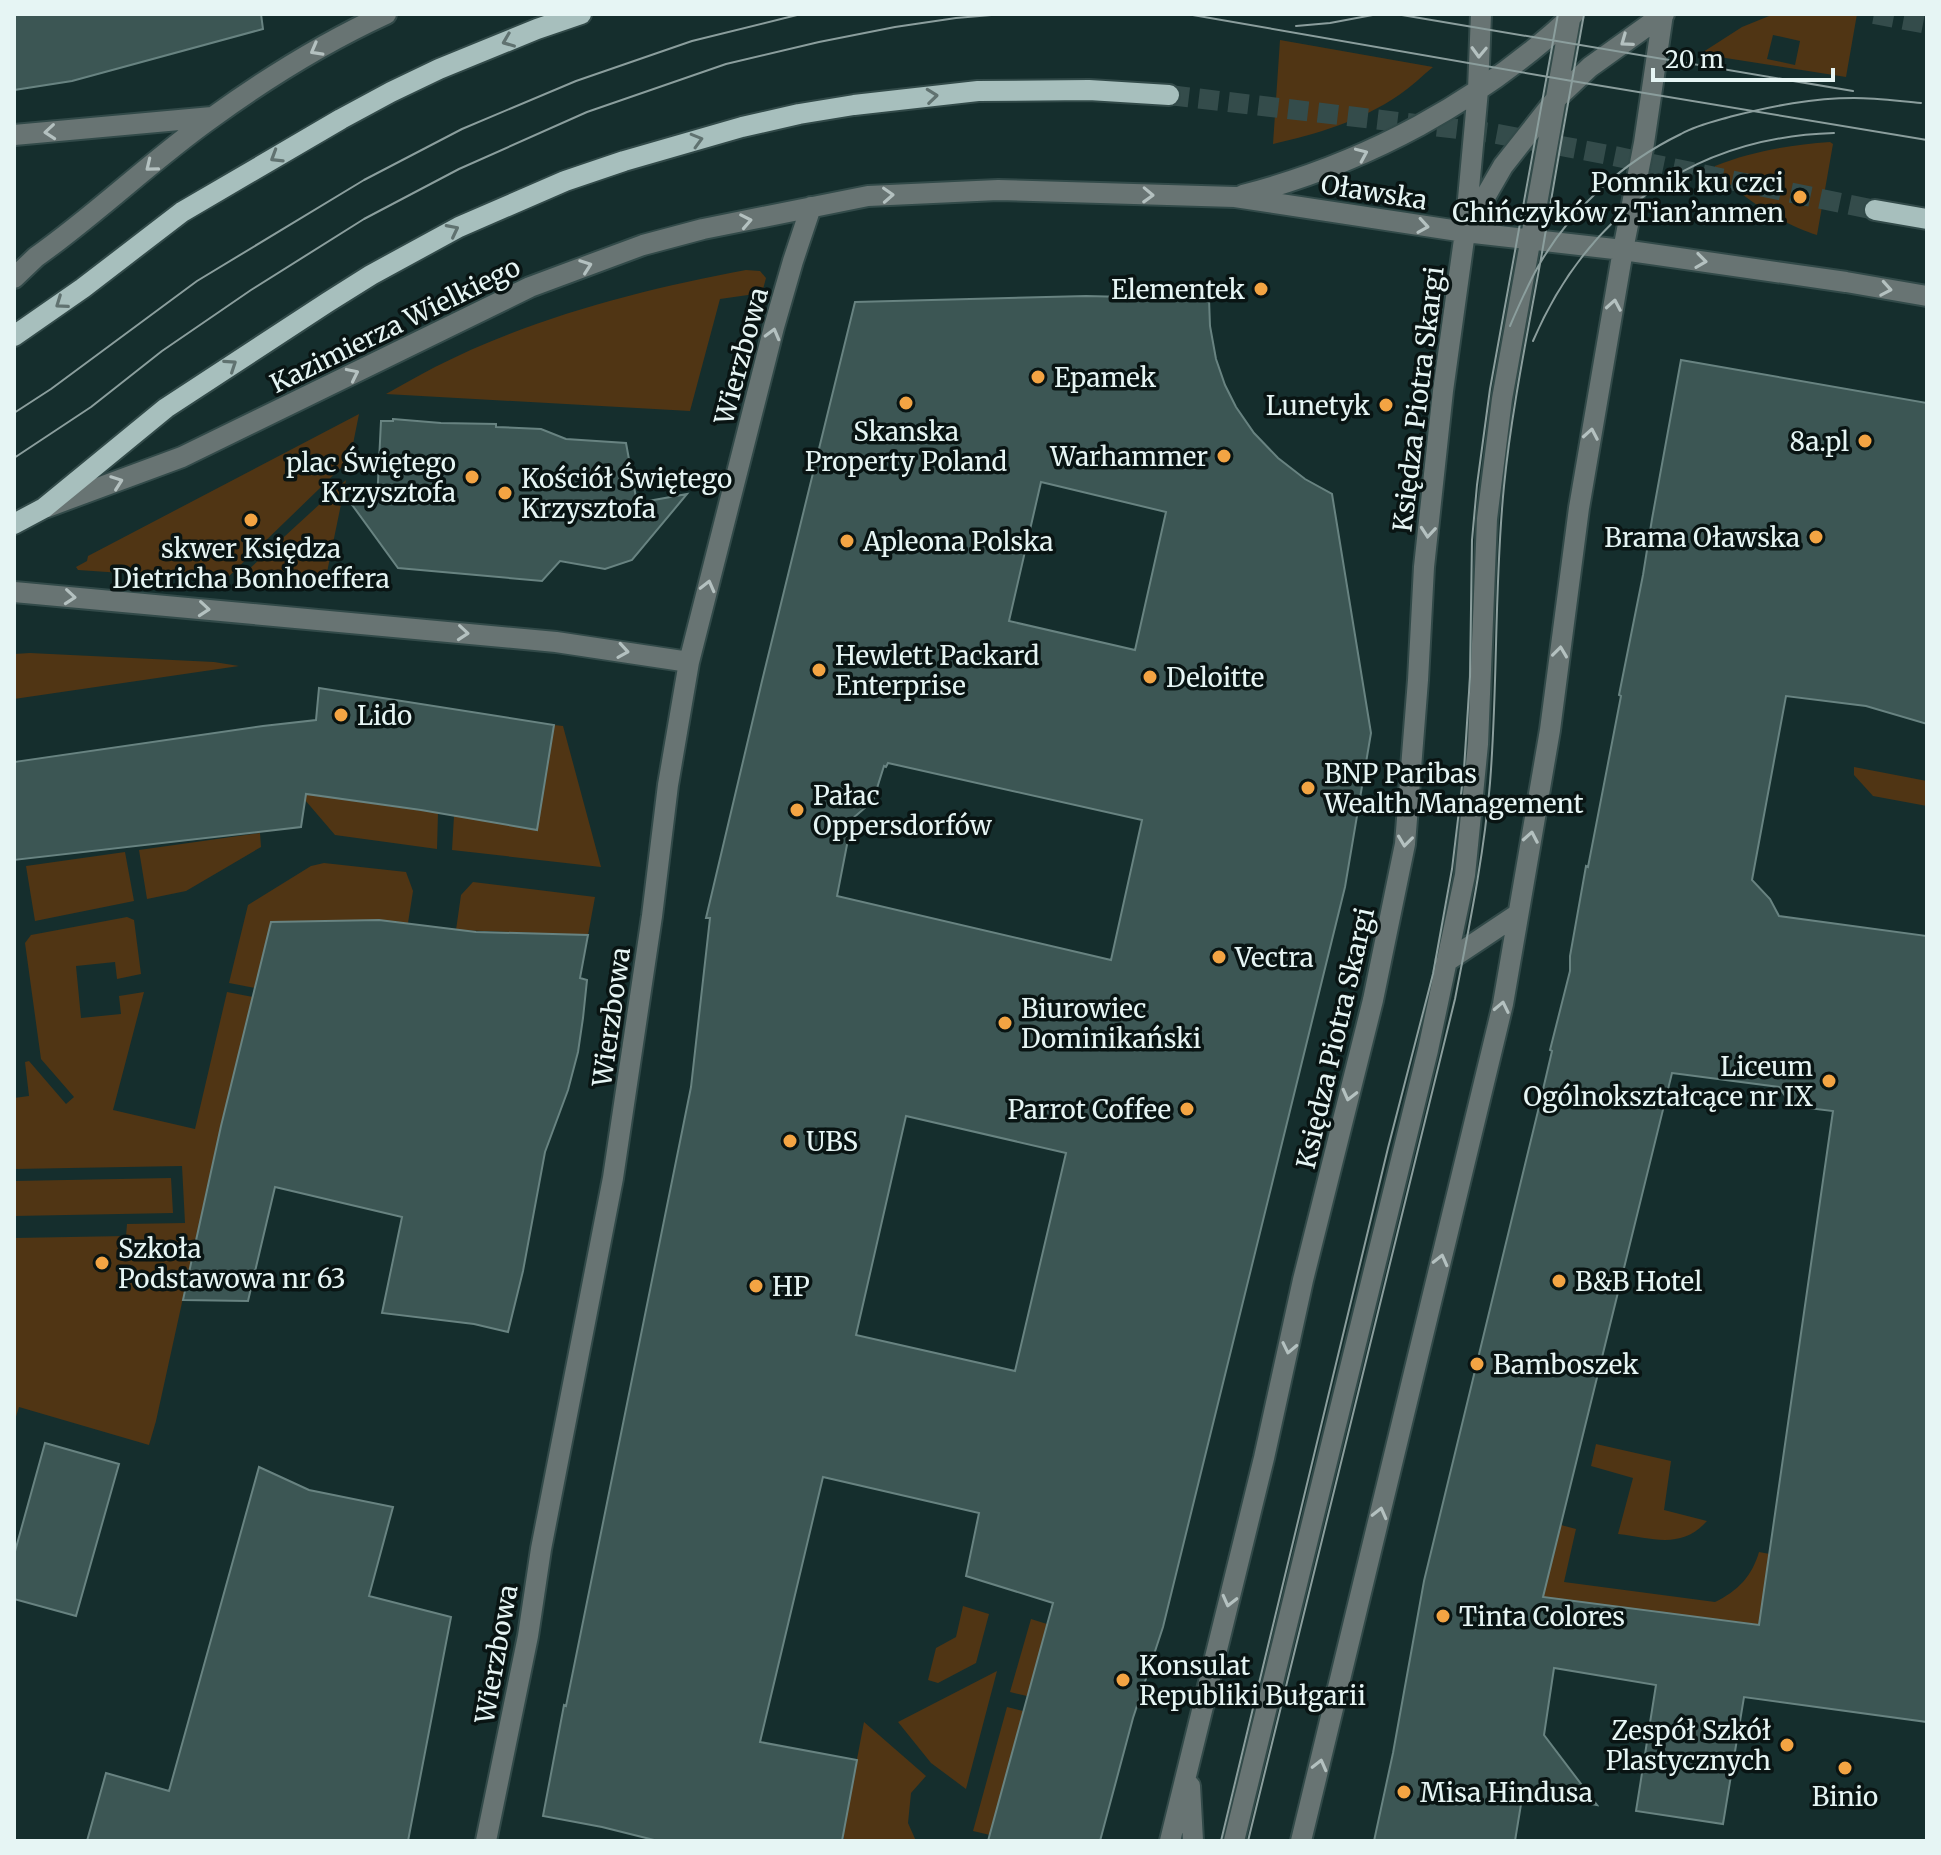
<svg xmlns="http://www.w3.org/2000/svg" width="1941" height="1855" font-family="Merriweather,serif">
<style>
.green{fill:#503514;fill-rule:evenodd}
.building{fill:#3c5654;stroke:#688381;stroke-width:2;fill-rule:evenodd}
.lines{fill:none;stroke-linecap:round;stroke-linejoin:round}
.major-tunnel{stroke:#344c4b;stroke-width:20;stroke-dasharray:20 10;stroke-linecap:butt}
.minor-casing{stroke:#324a49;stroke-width:24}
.major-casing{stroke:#324a49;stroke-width:24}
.minor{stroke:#687473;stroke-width:20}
.major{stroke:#a7bfbd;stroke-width:20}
.tram{stroke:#8b9e9d;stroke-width:2}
.oneway{stroke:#607270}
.oneway2{stroke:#b4c1c0}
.poi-dot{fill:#f3a443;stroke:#091413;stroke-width:3}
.labels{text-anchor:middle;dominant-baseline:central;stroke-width:7;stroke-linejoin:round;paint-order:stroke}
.poi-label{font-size:26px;fill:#e6f5f4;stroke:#091413;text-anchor:start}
.street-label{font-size:26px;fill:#e6f5f4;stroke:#091413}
</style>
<rect width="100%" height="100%" fill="#152e2d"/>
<path class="green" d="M1774,14H1857L1846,77L1700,54L1742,27ZM1773,35L1800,41L1795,65L1767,59Z
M1280,40L1433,67C1422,76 1411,87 1399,95C1361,121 1317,134 1273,144Z
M1830,142L1833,144L1817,235C1787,227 1735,194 1715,169V166C1752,151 1790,145 1830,142Z
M746,270L760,271L766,278L762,293L720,299L690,411L386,394C402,385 418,376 435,367C528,319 643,289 746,270Z
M359,414L350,459L225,580L78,570L76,567L87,561L88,556Z
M346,480L324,587L236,581Z
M30,653L214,662L239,666L14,699V654Z
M554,725L563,726L601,867L452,850L454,816L537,829Z
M1854,767L1927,781V806L1873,796L1854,775Z
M306,794L438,813L437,849L335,835L305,800Z
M260,833L261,847L186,891L147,899L139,850Z
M125,852L134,901L35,921L26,866Z
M324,863L406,872L413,891L408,923L379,920L271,922L255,988L229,983L248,905L311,866Z
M473,882L595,897L588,935L456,930L461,895Z
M127,917L134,920L141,974L117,979L115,962L76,966L81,1018L121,1014L119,996L144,992L113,1110L195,1129L227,992L253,997L219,1134L156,1421L149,1445L19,1407L14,1423V1238L126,1236L127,1224L185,1223L182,1166L14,1169V1098L29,1096L25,1062L29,1061L66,1104L74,1097L41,1059L25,943L31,935Z
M171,1178L173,1213L14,1216V1181Z
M1596,1444L1671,1461L1664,1510L1707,1521C1681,1550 1653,1538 1618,1534L1633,1478L1591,1466Z
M1561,1525L1576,1529L1564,1582L1715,1602C1738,1591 1752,1576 1759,1552L1770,1554L1852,1634L1756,1624L1543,1597Z
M963,1606L989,1614L976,1663L938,1683L928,1680L936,1648L956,1637Z
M1031,1619L1047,1624L1154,1653L1044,1639L1027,1696L1010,1692Z
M997,1671L966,1789L931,1763L898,1722Z
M1007,1707L1023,1711L990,1835L973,1831Z
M864,1722L926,1776L911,1793L908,1823L916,1841H844V1834L813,1828L847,1812Z"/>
<path class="building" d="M14,14H261L263,29L72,81L14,90Z
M1086,296L1209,299L1210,326L1216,359L1225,385L1236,407L1254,433L1278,458L1305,479L1332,494L1371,733L1345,887L1163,1627L1133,1718L1100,1841H988L1053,1603L966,1576L979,1513L823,1477L760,1742L857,1760L842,1841H658L602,1827L543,1816L564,1705L566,1706L691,1087L710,918H706L762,681L855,302ZM1041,482L1166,512L1135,650L1009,621ZM888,763L1142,820L1111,960L837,896L852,819L873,801L884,766L886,767ZM906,1116L1066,1153L1015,1371L856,1335Z
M1681,360L1927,403V724L1866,706L1786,696L1752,880L1770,899L1779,916L1927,936V1722L1744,1697L1723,1824L1636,1811L1656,1685L1554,1668L1544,1735L1597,1805L1523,1792L1515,1841H1374L1393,1753L1424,1581L1538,1111L1552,1051L1550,1050L1570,971V956L1586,866L1588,867L1621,696L1619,695L1643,575L1652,519ZM1672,1073L1779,1087L1792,1106L1833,1111L1759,1625L1543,1597Z
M393,419L441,423L496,424V427L541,429L566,439L626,443L637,503L687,494L632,560L605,569L560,561L542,581L398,568L350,502H377L381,421H393Z
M319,688L554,725L537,830L421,810L306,794L301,827L14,860V762L263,726L316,720Z
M379,920L476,932L588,935L580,978L587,980L583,1018L578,1052L568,1090L545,1152L523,1271L508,1332L474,1324L382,1313L402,1217L275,1187L248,1301L183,1300L221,1126L271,922Z
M45,1443L119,1464L76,1616L14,1599V1555Z
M259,1467L309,1490L393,1507L369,1596L451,1617L408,1841H87L106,1773L169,1791Z"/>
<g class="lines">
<path class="major-tunnel" d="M1874,14L1927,24
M1169,95L1492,133L1609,155L1875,210"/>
<g class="minor-casing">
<path id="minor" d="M14,135L212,117
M1243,195C1366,163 1480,102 1573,15
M1469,225L1503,166L1555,100L1590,67L1664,14
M14,278L36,257C97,214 152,160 213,117C267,78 325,42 386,14
M47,507L182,457L530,287L643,245L703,229L868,196L998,190L1235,197L1465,232L1623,250L1846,282L1927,296
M14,592L556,642L689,662
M1446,962L1518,914
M1190,1786L1193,1841
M486,1841L528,1636L541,1549L613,1178L652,916L668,785L689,662L774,327L793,261L811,207
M1170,1841L1264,1458L1303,1280L1373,1000L1405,844L1418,680L1424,567L1443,391L1465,232L1478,90L1481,14
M1234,1841L1428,1050L1465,875L1478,744L1487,519L1502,399L1571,14
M1301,1841L1503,1004L1550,730L1579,508L1623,250L1644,143L1663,14"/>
</g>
<g class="major-casing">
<path id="major" d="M1875,210L1927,219
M14,336L83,288L182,212L341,119L391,92L439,69L537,29L581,14
M14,524L44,508L166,408L328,302L371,275L459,227L565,181L624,161L742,127L799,114L854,105L978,91L1089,90L1169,95"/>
</g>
<use href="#minor" class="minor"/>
<use href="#major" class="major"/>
<path class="tram" d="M1187,14L1572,81L1927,140
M1396,14L1853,91
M1296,26L1330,23L1378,14
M1510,326C1519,305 1528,284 1539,265C1571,209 1623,162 1681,134C1697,125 1716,121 1733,116C1773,106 1812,98 1854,98C1876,98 1898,101 1921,103
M1533,341C1588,213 1694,137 1834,133
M14,413L51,389L197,281L364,180L462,129L576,81L692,41L801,14
M14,458L91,407L162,351L251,290L364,219L459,169L587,112L726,64L819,42L895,27L956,18L1003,14
M1221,1841L1388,1148L1433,974L1452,869L1464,769L1470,677L1472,540L1477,485L1490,389L1558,14
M1248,1841L1455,999C1469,927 1484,856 1490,783C1498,684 1494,585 1504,486C1512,406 1529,327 1543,247C1556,169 1570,92 1584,14"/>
</g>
<defs><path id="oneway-chevron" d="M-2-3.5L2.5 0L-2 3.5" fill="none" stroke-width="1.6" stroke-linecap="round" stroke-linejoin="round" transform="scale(2)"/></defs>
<g class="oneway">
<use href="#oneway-chevron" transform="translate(508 41) rotate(158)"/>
<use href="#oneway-chevron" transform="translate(932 96) rotate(-6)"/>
<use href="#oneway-chevron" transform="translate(697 140) rotate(-16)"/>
<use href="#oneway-chevron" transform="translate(276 157) rotate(148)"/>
<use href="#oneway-chevron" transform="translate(453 230) rotate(-27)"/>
<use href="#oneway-chevron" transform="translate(61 303) rotate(145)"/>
<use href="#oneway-chevron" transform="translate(231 365) rotate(-34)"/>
</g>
<g class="oneway2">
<use href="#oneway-chevron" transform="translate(1626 41) rotate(144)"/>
<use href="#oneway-chevron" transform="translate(316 50) rotate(151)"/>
<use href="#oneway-chevron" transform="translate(1479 52) rotate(92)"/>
<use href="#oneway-chevron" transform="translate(50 132) rotate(175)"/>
<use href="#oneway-chevron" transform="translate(1362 154) rotate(-24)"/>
<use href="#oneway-chevron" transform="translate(151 166) rotate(141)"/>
<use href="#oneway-chevron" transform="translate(888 195) rotate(-3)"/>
<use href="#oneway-chevron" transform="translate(1148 195) rotate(2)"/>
<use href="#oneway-chevron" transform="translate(746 221) rotate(-11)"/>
<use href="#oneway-chevron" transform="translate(1423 226) rotate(9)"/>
<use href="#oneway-chevron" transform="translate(1701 261) rotate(8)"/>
<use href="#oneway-chevron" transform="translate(586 266) rotate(-20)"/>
<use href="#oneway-chevron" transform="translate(1886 289) rotate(10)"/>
<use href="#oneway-chevron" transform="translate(1614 305) rotate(-80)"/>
<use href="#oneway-chevron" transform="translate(773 334) rotate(-75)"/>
<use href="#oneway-chevron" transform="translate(353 374) rotate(-26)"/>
<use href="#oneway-chevron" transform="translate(1591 434) rotate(-80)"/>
<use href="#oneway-chevron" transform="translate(117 482) rotate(-20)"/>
<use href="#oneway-chevron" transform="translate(1428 532) rotate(95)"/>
<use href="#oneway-chevron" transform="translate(708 586) rotate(-76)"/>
<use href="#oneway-chevron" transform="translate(70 597) rotate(5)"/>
<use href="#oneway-chevron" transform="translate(204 609) rotate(5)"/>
<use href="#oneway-chevron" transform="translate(463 633) rotate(5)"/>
<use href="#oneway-chevron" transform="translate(623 651) rotate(9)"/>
<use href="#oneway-chevron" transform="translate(1560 652) rotate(-83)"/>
<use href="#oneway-chevron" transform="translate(1531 837) rotate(-80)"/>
<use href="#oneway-chevron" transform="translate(1405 841) rotate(97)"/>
<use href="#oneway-chevron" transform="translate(1502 1007) rotate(-78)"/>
<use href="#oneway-chevron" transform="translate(1349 1095) rotate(104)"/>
<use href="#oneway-chevron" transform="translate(1441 1260) rotate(-76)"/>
<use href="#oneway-chevron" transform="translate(1289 1348) rotate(102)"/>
<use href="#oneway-chevron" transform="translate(1380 1513) rotate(-76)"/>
<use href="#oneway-chevron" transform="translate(1229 1601) rotate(104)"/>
<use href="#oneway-chevron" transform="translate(1320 1765) rotate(-76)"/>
</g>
<g class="poi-dot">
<circle cx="1800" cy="197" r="8"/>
<circle cx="1261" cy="289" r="8"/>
<circle cx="1038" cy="377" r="8"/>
<circle cx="906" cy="403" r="8"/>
<circle cx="1386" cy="405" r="8"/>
<circle cx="1865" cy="441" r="8"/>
<circle cx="1224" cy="456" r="8"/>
<circle cx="472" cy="477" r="8"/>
<circle cx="505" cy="493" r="8"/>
<circle cx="251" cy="520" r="8"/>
<circle cx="1816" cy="537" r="8"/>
<circle cx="847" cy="541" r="8"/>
<circle cx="819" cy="670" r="8"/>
<circle cx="1150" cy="677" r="8"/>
<circle cx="341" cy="715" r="8"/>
<circle cx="1308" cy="788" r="8"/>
<circle cx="797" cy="810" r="8"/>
<circle cx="1219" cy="957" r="8"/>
<circle cx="1005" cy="1023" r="8"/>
<circle cx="1829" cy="1081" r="8"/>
<circle cx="1187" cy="1109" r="8"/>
<circle cx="790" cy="1141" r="8"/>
<circle cx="102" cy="1263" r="8"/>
<circle cx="1559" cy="1281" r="8"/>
<circle cx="756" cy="1286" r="8"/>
<circle cx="1477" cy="1364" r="8"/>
<circle cx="1443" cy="1616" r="8"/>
<circle cx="1123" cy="1680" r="8"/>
<circle cx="1787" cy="1745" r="8"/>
<circle cx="1845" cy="1768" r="8"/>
<circle cx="1404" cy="1792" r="8"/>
</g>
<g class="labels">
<g class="poi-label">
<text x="1784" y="182" text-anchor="end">Pomnik ku czci<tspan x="1784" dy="30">Chińczyków z Tian’anmen</tspan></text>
<text x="1245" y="289" text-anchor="end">Elementek</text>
<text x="1054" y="377">Epamek</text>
<text x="1370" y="405" text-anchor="end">Lunetyk</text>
<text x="906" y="431" text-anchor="middle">Skanska<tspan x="906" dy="30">Property Poland</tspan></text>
<text x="1849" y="441" text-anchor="end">8a.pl</text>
<text x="1208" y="456" text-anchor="end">Warhammer</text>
<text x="456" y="462" text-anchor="end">plac Świętego<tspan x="456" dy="30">Krzysztofa</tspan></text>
<text x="521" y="478">Kościół Świętego<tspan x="521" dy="30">Krzysztofa</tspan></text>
<text x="1800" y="537" text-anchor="end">Brama Oławska</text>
<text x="863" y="541">Apleona Polska</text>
<text x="251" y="548" text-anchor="middle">skwer Księdza<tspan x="251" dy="30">Dietricha Bonhoeffera</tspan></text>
<text x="835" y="655">Hewlett Packard<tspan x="835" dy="30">Enterprise</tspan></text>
<text x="1166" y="677">Deloitte</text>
<text x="357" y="715">Lido</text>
<text x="1324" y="773">BNP Paribas<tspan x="1324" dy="30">Wealth Management</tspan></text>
<text x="813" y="795">Pałac<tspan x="813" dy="30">Oppersdorfów</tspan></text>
<text x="1235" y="957">Vectra</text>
<text x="1021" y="1008">Biurowiec<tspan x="1021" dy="30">Dominikański</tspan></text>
<text x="1813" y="1066" text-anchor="end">Liceum<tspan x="1813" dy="30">Ogólnokształcące nr IX</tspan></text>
<text x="1171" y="1109" text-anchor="end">Parrot Coffee</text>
<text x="806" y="1141">UBS</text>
<text x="118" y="1248">Szkoła<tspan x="118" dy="30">Podstawowa nr 63</tspan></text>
<text x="1575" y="1281">B&amp;B Hotel</text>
<text x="772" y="1286">HP</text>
<text x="1493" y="1364">Bamboszek</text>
<text x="1459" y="1616">Tinta Colores</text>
<text x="1139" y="1665">Konsulat<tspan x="1139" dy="30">Republiki Bułgarii</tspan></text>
<text x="1771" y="1730" text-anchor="end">Zespół Szkół<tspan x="1771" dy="30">Plastycznych</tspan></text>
<text x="1420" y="1792">Misa Hindusa</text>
<text x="1845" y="1796" text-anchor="middle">Binio</text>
</g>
<g class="street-label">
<text transform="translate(1374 192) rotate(9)">Oławska</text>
<text transform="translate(395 325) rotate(-26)">Kazimierza Wielkiego</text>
<text transform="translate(741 356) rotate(-75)">Wierzbowa</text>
<text transform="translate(1418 399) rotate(-83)">Księdza Piotra Skargi</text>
<text transform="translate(611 1017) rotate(-82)">Wierzbowa</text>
<text transform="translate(1335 1038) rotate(-77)">Księdza Piotra Skargi</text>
<text transform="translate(496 1654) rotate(-80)">Wierzbowa</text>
</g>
</g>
<rect width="1941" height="1855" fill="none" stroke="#e6f5f4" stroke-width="32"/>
<path d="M1653 68v12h180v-12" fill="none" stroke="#e6f5f4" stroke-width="4"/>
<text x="1665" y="68" font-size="24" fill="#e6f5f4" stroke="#091413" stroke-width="6" paint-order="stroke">20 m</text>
</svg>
